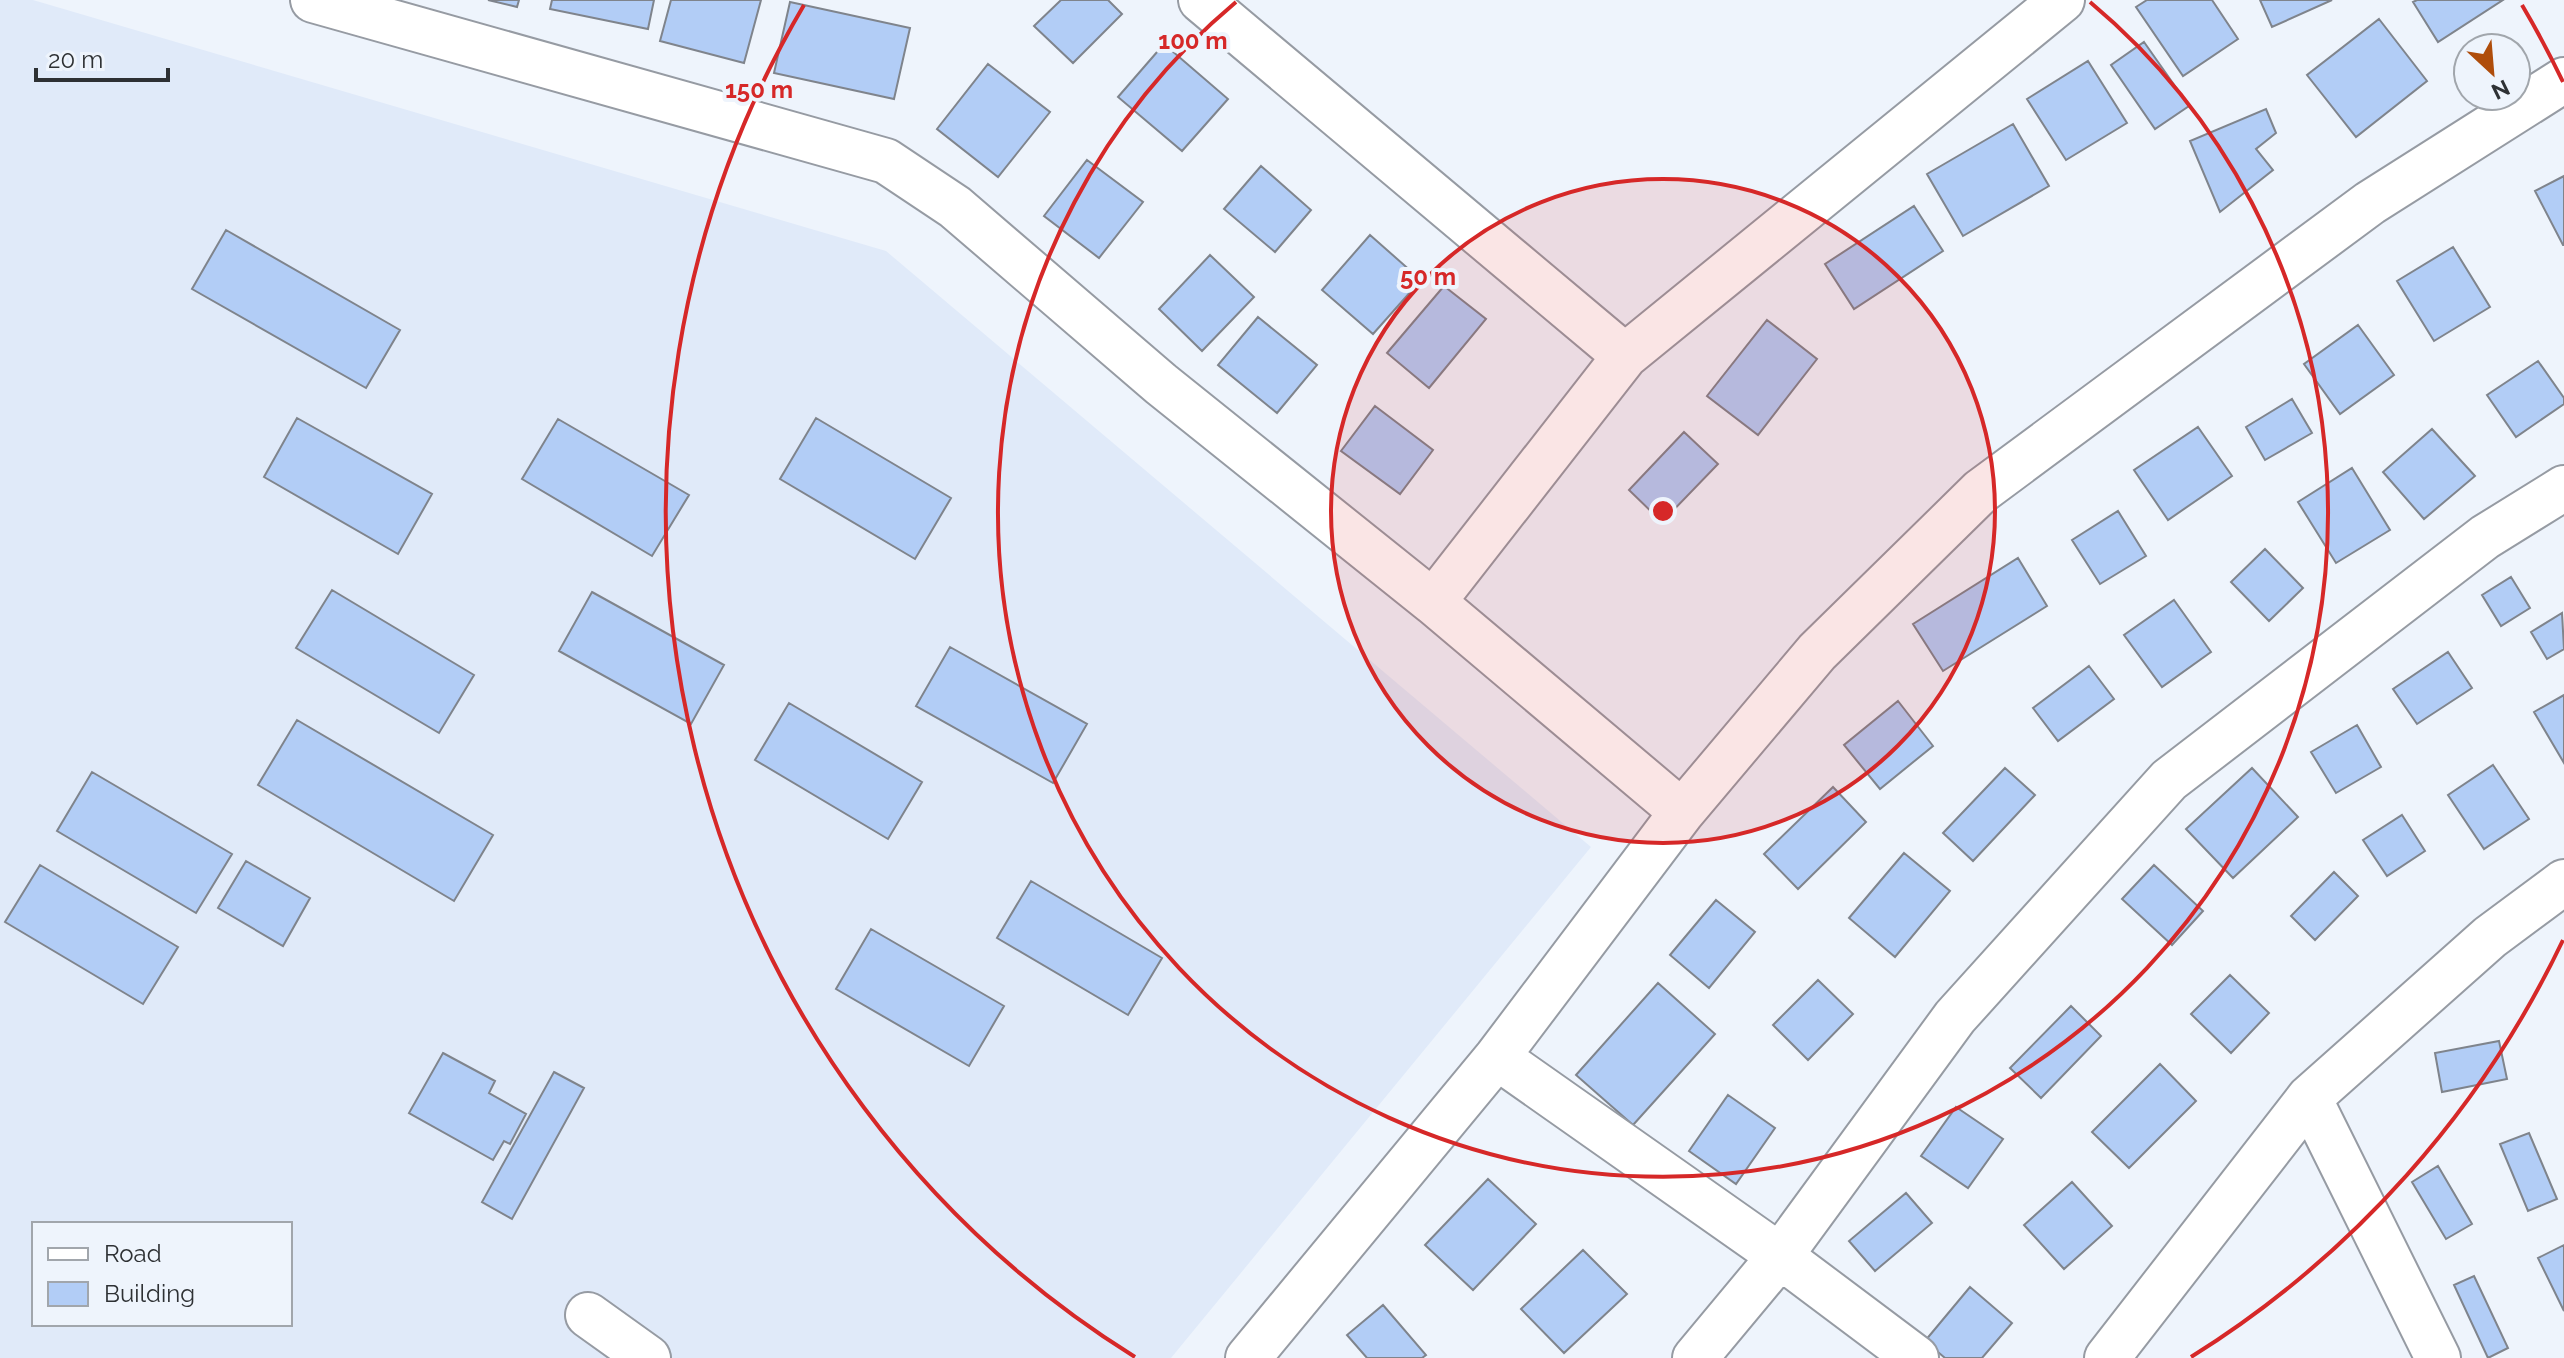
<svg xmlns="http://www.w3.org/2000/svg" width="2564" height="1358" font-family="Raleway,sans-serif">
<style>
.built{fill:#e0eaf9;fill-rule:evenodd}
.building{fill:#b2cdf6;stroke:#7f848c;stroke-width:2}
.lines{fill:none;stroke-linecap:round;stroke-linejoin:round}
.minor-casing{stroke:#969ba3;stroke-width:48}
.minor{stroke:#fff;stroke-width:44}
.ring{fill:none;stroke:#d62828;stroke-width:4}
.centre{fill:#d62828;stroke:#eef4fc;stroke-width:4}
.ring-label{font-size:24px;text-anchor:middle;font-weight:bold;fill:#d62828;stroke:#eef4fc;stroke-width:8;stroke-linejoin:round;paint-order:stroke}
</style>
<rect width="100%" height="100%" fill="#eef4fc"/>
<path class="built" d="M0,0H33L886,251L1591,847L1171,1358H0ZM34,1224H290V1324H34Z"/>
<path class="building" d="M488,0H519L517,7Z
M552,0H654L648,29L550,9Z
M671,0H761L744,63L660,41Z
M1061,0H1108L1122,14L1073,63L1034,26Z
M2147,0H2212L2238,39L2183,76L2136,7Z
M2260,0H2332L2272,27Z
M2417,0H2503L2438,42L2413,2Z
M790,2L910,28L894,99L774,73Z
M2379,19L2427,81L2356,137L2307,75Z
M2144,42L2189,106L2155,129L2111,65Z
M1164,44L1228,99L1182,151L1118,97Z
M2088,61L2127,123L2066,160L2027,99Z
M988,64L1050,112L998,177L937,129Z
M2266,109L2276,133L2256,149L2273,170L2220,212L2190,141Z
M2013,124L2049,186L1963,236L1927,174Z
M1087,160L1143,202L1099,258L1044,216Z
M1261,166L1311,210L1275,252L1224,209Z
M2564,176V245H2563L2535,191Z
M1914,206L1943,251L1854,309L1825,264Z
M226,230L400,330L366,388L192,289Z
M1370,235L1421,280L1373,334L1322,290Z
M2453,247L2490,307L2434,341L2397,281Z
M1210,255L1254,297L1202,351L1159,309Z
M1444,286L1486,319L1429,388L1387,353Z
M1258,317L1317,365L1277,413L1218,365Z
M1767,320L1817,359L1758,435L1707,396Z
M2358,325L2394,375L2340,414L2304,364Z
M2538,361L2564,398V404L2516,437L2487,395Z
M2292,399L2312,433L2265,460L2246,427Z
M1375,406L1433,450L1400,494L1341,451Z
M297,418L432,494L398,554L264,477Z
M816,418L951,498L915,559L780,479Z
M558,419L689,495L652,556L522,479Z
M2198,427L2232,476L2168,520L2134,470Z
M2432,429L2475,476L2424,519L2383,472Z
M1684,432L1718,464L1662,522L1629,490Z
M2352,468L2390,530L2336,563L2298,502Z
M2118,511L2146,556L2100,584L2072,540Z
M2265,549L2303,588L2269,621L2231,582Z
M2018,558L2047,606L1943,671L1913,624Z
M2511,577L2530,608L2501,626L2482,595Z
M332,590L474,675L439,733L296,648Z
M592,592L724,665L691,724L559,651Z
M2174,600L2211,652L2162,687L2124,635Z
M2562,613L2564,649L2547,659L2531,632Z
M950,647L1087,724L1053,783L916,706Z
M2448,652L2472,688L2417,724L2393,689Z
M2089,666L2114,699L2058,741L2033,708Z
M2564,695V763L2534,712Z
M1898,701L1933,746L1880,789L1844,745Z
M789,703L922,782L888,839L755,760Z
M297,720L493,835L454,901L258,785Z
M2357,725L2381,767L2336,793L2311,752Z
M2493,765L2529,819L2484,849L2448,795Z
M2005,768L2035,795L1973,861L1943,833Z
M2252,768L2298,817L2233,878L2186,829Z
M92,772L232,854L196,913L57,831Z
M1833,787L1866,822L1798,889L1764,854Z
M2402,815L2425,851L2387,876L2363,840Z
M1904,853L1950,891L1895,957L1849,918Z
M246,861L310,898L283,946L218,908Z
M40,865L178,947L143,1004L5,922Z
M2154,865L2203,911L2172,945L2122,899Z
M2334,872L2358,896L2315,940L2291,916Z
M1031,881L1162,958L1128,1015L997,938Z
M1716,900L1755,932L1709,988L1670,955Z
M871,929L1004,1006L969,1066L836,989Z
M2230,975L2269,1013L2231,1053L2191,1014Z
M1818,980L1853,1014L1808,1060L1773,1025Z
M1658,983L1715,1034L1633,1125L1576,1075Z
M2071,1006L2101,1036L2041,1098L2010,1068Z
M2499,1041L2507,1079L2442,1092L2435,1053Z
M443,1053L495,1081L489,1093L526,1114L510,1144L504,1141L493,1160L409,1113Z
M2160,1064L2196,1101L2129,1168L2092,1132Z
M554,1072L584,1088L512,1219L482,1202Z
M1728,1095L1775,1128L1736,1184L1689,1151Z
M1956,1107L2003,1139L1968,1188L1921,1156Z
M2529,1133L2557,1199L2528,1211L2500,1144Z
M2438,1166L2472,1224L2446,1239L2412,1182Z
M1488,1179L1536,1224L1473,1290L1425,1245Z
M2072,1182L2112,1226L2064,1269L2024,1225Z
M1906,1193L1932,1223L1875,1271L1849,1241Z
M2564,1245V1311L2538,1258Z
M1583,1250L1627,1294L1564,1353L1521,1309Z
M2474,1276L2508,1348L2488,1358L2454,1285Z
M1970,1287L2012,1323L1982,1358H1945L1925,1341Z
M1383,1305L1426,1355L1422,1358H1367L1347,1335Z"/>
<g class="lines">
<g class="minor-casing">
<path id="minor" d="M313,0L886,161L955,207L1161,384L1433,602L1682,812
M1201,0L1625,356
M1433,602L1625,356L2062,0
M1497,1057L1780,1256L1916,1358
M2309,1098L2438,1358
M588,1315L648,1358
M1248,1358L1497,1057L1682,812L1817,652L1981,491L2370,203L2564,80
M1695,1358L1780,1256L1955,1017L2169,780L2485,537L2564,488
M2107,1358L2309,1098L2490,937L2564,882"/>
</g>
<use href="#minor" class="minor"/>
</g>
<circle cx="1663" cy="511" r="332" fill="#d62828" fill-opacity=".12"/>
<g class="ring">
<circle cx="1663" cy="511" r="332"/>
<path d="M2090 2A665 665 0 1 1 1236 2"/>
<path d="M2563 940A997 997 0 0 1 2191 1357M1135 1357A997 997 0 0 1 804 5M2522 5A997 997 0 0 1 2563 82"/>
</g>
<circle cx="1663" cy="511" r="12" class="centre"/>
<g class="ring-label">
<text x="1193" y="49">100 m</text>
<text x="759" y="98">150 m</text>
<text x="1428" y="285">50 m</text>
</g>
<rect x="32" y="1222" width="260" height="104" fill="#eef4fc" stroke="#a1a6ac" stroke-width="2"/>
<rect x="48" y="1248" width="40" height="12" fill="#ffffff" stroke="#a1a6ac" stroke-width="2"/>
<text x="104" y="1262" font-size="24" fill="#2e3134">Road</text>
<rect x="48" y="1282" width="40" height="24" fill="#b2cdf6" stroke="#a1a6ac" stroke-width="2"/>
<text x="104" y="1302" font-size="24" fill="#2e3134">Building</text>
<g transform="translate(2492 72) rotate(154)"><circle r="38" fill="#eef4fc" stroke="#a1a6ac" stroke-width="2"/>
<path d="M0-6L14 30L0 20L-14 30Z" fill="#af4d0b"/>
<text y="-12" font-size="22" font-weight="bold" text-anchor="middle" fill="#2e3134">N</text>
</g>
<path d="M36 68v12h132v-12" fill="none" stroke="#2e3134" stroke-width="4"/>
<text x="48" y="68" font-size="24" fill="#2e3134" stroke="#eef4fc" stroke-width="6" paint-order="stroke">20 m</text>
</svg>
